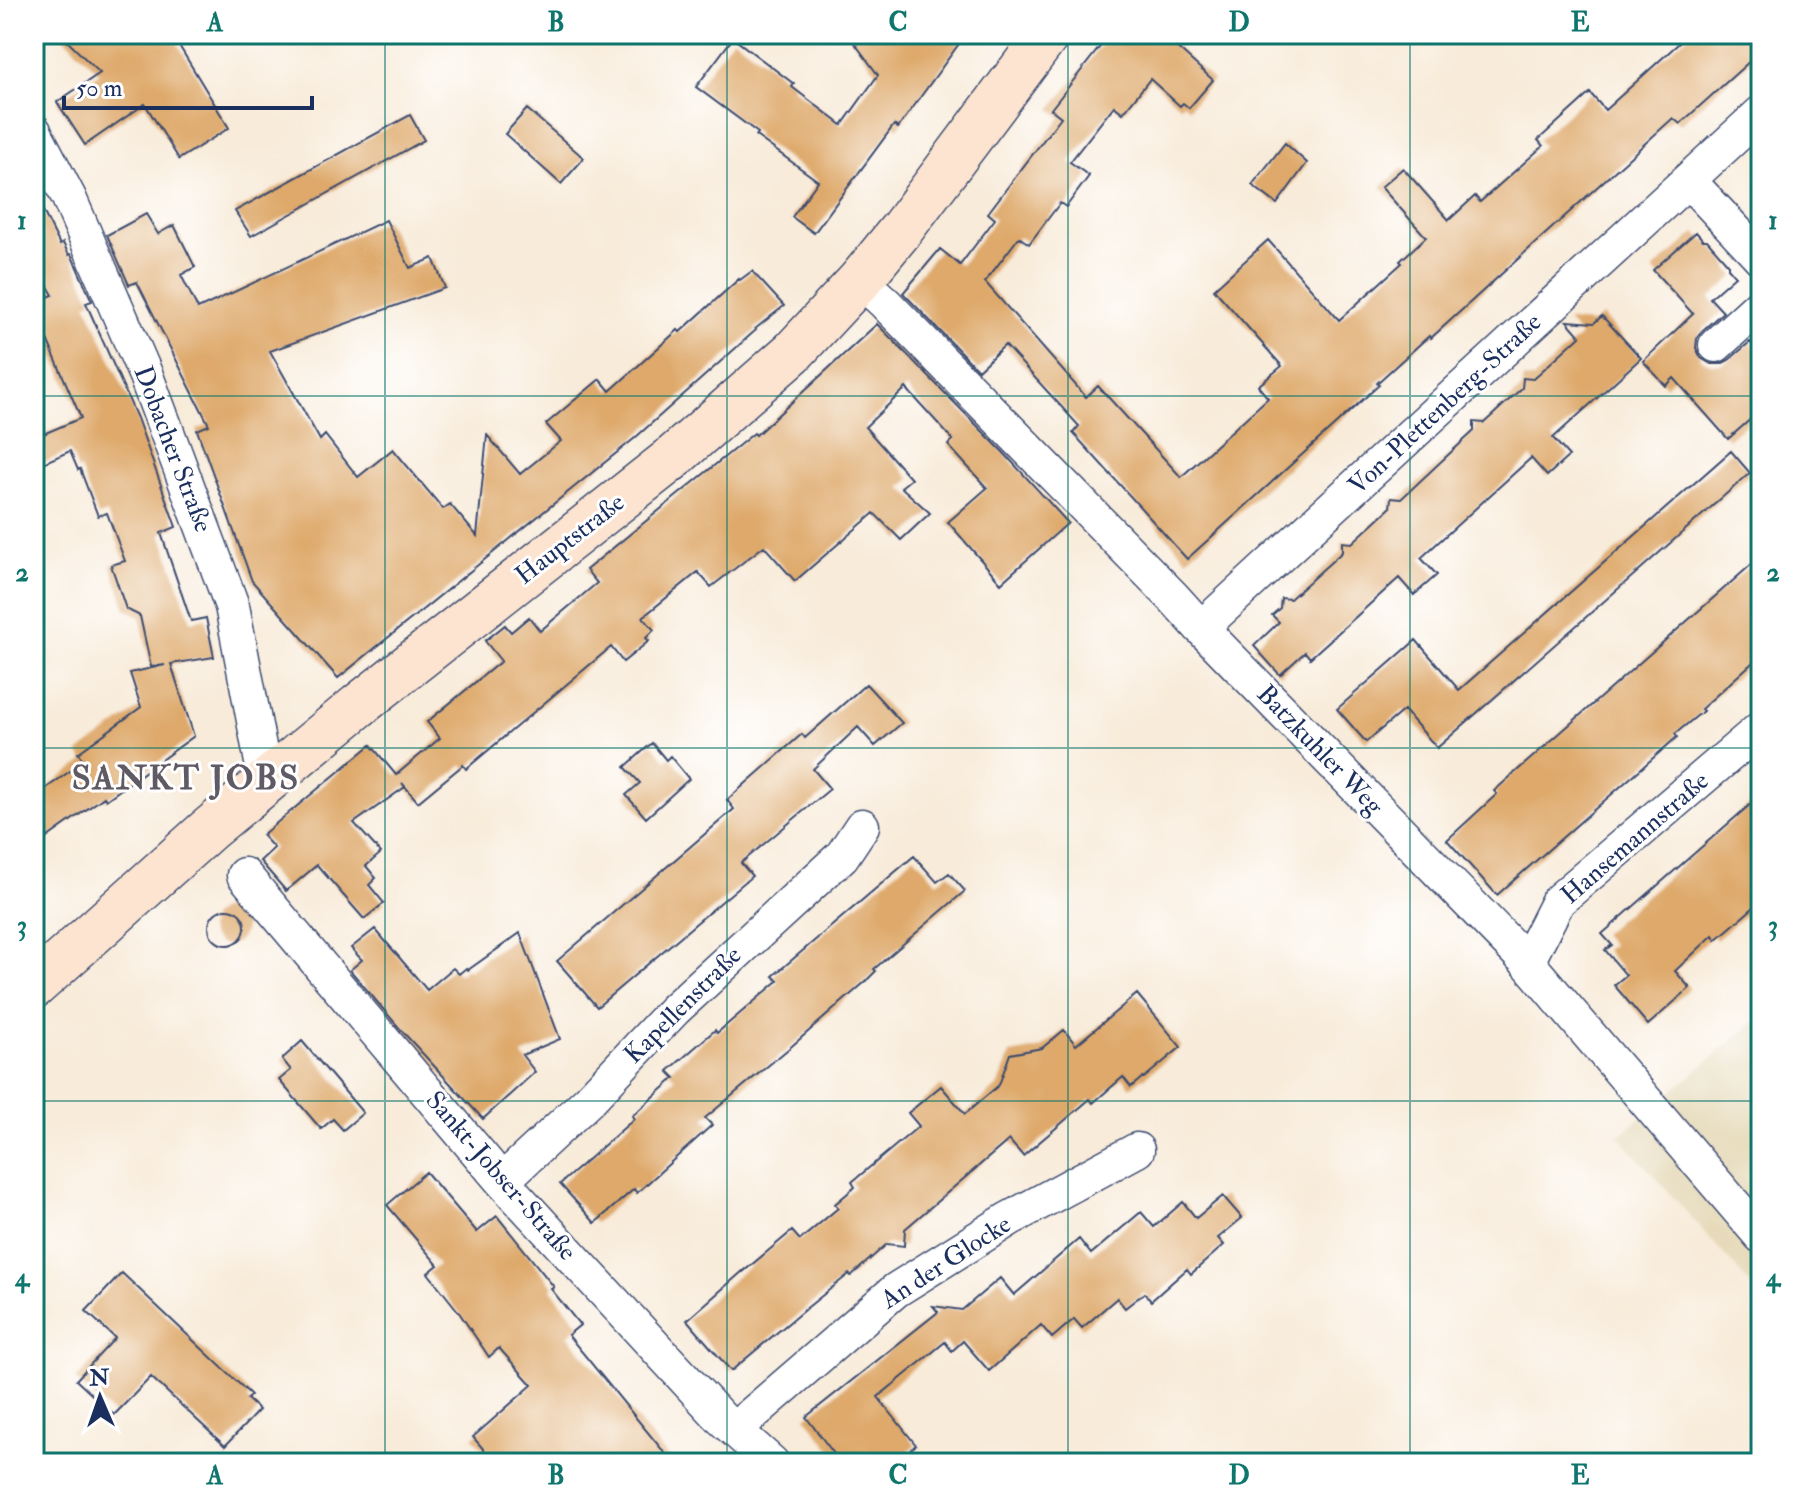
<svg xmlns="http://www.w3.org/2000/svg" width="1795" height="1497" font-family="'IM FELL Double Pica',serif">
<style>
.built{fill:#e6daba}
.building{fill:#dea96b}
.lines{fill:none;stroke-linecap:round;stroke-linejoin:round}
.street-casing{stroke:#3c4b70;stroke-width:37}
.secondary-casing{stroke:#3c4b70;stroke-width:47}
.street{stroke:#fff;stroke-width:34}
.secondary{stroke:#fde4d0;stroke-width:44}
.grid{fill:none;stroke:#0f766e;stroke-width:2;stroke-opacity:0.55}
.labels{text-anchor:middle;dominant-baseline:central;stroke-width:6;stroke-linejoin:round;paint-order:stroke}
.street-label{font-size:26px;fill:#1b2f5e;stroke:#fff}
.district-label{font-size:34px;font-weight:bold;letter-spacing:2px;fill:#5f5a63;stroke:#fff}
.neatline{fill:none;stroke:#0f766e;stroke-width:3}
.grid-label{font-size:26px;text-anchor:middle;font-weight:bold;fill:#0f766e}
</style>
<rect width="100%" height="100%" fill="#fff"/>
<filter id="ink" filterUnits="userSpaceOnUse"><feTurbulence type="fractalNoise" baseFrequency=".0125" numOctaves="2"/><feDisplacementMap in="SourceGraphic" scale="16" xChannelSelector="R" yChannelSelector="G"/><feConvolveMatrix kernelMatrix="1 2 1 2 8 2 1 2 1" color-interpolation-filters="sRGB"/></filter>
<filter id="wash" filterUnits="userSpaceOnUse"><feTurbulence type="fractalNoise" baseFrequency=".006" numOctaves="4" result="noise"/><feDisplacementMap in="SourceGraphic" scale="32" xChannelSelector="R" yChannelSelector="G"/><feGaussianBlur stdDeviation="1.8" result="paint"/><feColorMatrix in="noise" values="0 0 0 0 0 0 0 0 0 0 0 0 0 0 0 0 0 1.4 0 .05"/><feComposite in="paint" operator="in"/></filter>
<g filter="url(#wash)">
<rect width="100%" height="100%" fill="#f8ebd9"/>
<path class="built" d="M1761,1017V1296L1619,1136Z"/>
<g id="blocks">
<path class="building" d="M60,34H172L229,128L179,159L145,104L85,145L57,102L100,73Z
M848,34H966L898,128L894,125L814,233L792,217L818,181L756,136L758,133L696,87L733,38L794,84L792,87L842,125L878,75Z
M1110,34H1162L1213,80L1189,108L1183,103L1180,106L1150,79L1123,113L1114,106L1070,162L1089,176L1066,207L1060,203L1029,244L1019,237L985,282L1086,397L1098,386L1181,477L1268,398L1258,386L1282,366L1214,289L1268,240L1339,320L1402,263L1400,261L1426,237L1381,187L1403,168L1449,220L1475,196L1480,202L1543,146L1538,140L1590,93L1605,110L1689,34H1761V51L1680,124L1673,118L1431,338L1429,336L1377,383L1379,385L1187,559L1073,433L1079,426L1005,345L978,370L903,293L940,249L960,265L995,219L988,213L1061,117L1051,109Z
M527,109L584,158L561,184L505,134Z
M410,115L424,140L251,236L235,211Z
M1285,143L1307,163L1277,204L1252,185Z
M34,193L60,245L63,243L69,255L71,254L92,301L86,303L137,418L176,527L161,533L191,621L206,618L214,657L171,664L194,736L106,800L104,797L34,847V797L84,761L78,753L141,707L130,673L165,665L151,667L140,616L126,609L111,565L125,561L107,513L98,516L80,469L78,470L70,451L34,467V438L81,418L34,309V303L53,295L34,262Z
M146,214L158,234L174,225L195,267L181,275L198,309L386,220L410,268L433,258L445,288L270,351L320,440L325,435L358,477L393,449L443,509L450,504L477,536L487,435L520,474L561,441L546,424L600,379L610,391L678,330L680,332L739,279L740,280L752,271L784,306L755,329L756,330L635,438L338,678L252,581L197,430L209,425L137,282L129,285L107,235Z
M1696,232L1703,240H1707L1728,264V268L1735,276L1710,298L1723,312L1703,330L1697,338L1696,348L1701,358L1711,364H1721L1729,360L1750,342L1761,354V410L1728,439L1674,378L1666,386L1643,361L1694,313L1693,314L1653,270Z
M1602,316L1641,358L1553,438L1569,456L1547,476L1531,458L1421,558L1437,575L1414,595L1399,578L1310,658L1305,652L1280,675L1254,646L1279,622L1272,615L1280,608L1281,598L1290,599L1342,552V542L1352,543L1390,508L1391,498L1401,499L1448,455L1474,431V422L1484,423L1522,388L1523,378L1533,379L1580,336L1567,321L1594,323Z
M877,324L1003,452L1068,523L1001,583L948,522L987,488L948,445L953,440L906,388L865,427L911,479L901,487L930,513L901,540L874,513L795,581L764,546L711,587L698,572L643,617L654,630L646,638L649,641L623,662L611,647L466,769L463,765L418,802L402,783L405,787L354,823L381,853L366,866L376,878L369,885L384,903L364,919L317,865L286,891L260,861L274,848L262,835L371,745L396,775L440,738L427,722L501,661L485,641L505,625L511,632L529,617L540,631L597,583L586,570L754,433L756,435Z
M1731,451L1750,473L1437,748L1404,710L1366,742L1337,709L1416,640L1459,690Z
M1761,556V655L1701,709L1703,711L1675,734L1677,737L1497,895L1447,840L1497,794L1494,791Z
M866,684L902,723L875,746L858,727L813,769L830,789L741,863L752,876L597,1007L557,961L734,809L727,800L802,734L805,738Z
M652,743L666,760L670,756L689,779L646,818L626,795L640,783L625,767Z
M1761,795V901L1716,940L1713,935L1675,971L1690,988L1648,1025L1614,985L1626,975L1605,950L1612,945L1602,934Z
M914,856L937,882L949,873L965,891L874,969L876,971L865,982L793,1045L705,1118L712,1125L660,1172L637,1193L634,1189L595,1223L560,1184L634,1119L632,1116L675,1078L668,1071L715,1030L717,1033L778,981L773,976Z
M209 927a18 18 0 1 1 36 0a18 18 0 1 1-36 0Z
M375,929L427,990L453,968L459,974L466,968L468,970L520,933L560,1039L522,1055L535,1072L483,1119L401,1030L350,970L362,960L351,948Z
M1137,994L1181,1047L1144,1078L1143,1077L1131,1087L1123,1077L1093,1103L1090,1099L1023,1156L1009,1140L905,1229L904,1246L887,1244L851,1276L849,1274L798,1315L731,1371L687,1320L744,1270V1271L792,1231L800,1240L838,1208L835,1204L855,1187L852,1182L919,1126L908,1113L941,1086L965,1114L999,1085L1010,1054L1042,1048L1064,1030L1076,1045Z
M302,1041L363,1113L343,1130L333,1119L321,1129L279,1080L291,1070L282,1059Z
M426,1172L477,1232L497,1216L554,1287L551,1289L580,1325L568,1335L673,1463H495L473,1437L532,1385L499,1348L489,1357L458,1311L428,1273L438,1265L387,1205Z
M1223,1196L1242,1218L1218,1238L1224,1245L1191,1274L1187,1269L1151,1301L1144,1293L1125,1308L1117,1298L1082,1328L1074,1319L1052,1338L1041,1325L989,1371L963,1341L952,1351L945,1342L900,1379L878,1397L916,1445L893,1463H841L806,1417L938,1312L933,1306L962,1310L1000,1278L1014,1295L1079,1239L1091,1254L1141,1212L1154,1227L1183,1202L1196,1218Z
M122,1273L251,1395L247,1399L259,1410L225,1446L151,1377L114,1415L76,1380L115,1338L86,1311Z"/>
</g>
</g>
<g filter="url(#ink)">
<use href="#blocks" fill-opacity="0" stroke="#3c4b70" stroke-width="2"/>
<g class="lines">
<g class="street-casing">
<path id="street" d="M34,131L69,198L146,376L232,606L266,783
M1688,180L1761,258
M860,280L885,303L1173,597L1201,628L1527,962L1761,1236
M1716,345L1761,304
M1201,628L1761,113
M244,875L502,1181L721,1418L772,1463
M1527,962L1558,901L1761,728
M502,1181L589,1100L674,1010L842,856L862,826
M735,1429L896,1290L1009,1219L1137,1150"/>
</g>
<g class="secondary-casing">
<path id="secondary" d="M34,986L208,830L358,706L669,461L793,352L860,280L901,230L1048,34"/>
</g>
<use href="#street" class="street"/>
<use href="#secondary" class="secondary"/>
</g>
</g>
<path class="grid" d="M385,34V1463M727,34V1463M1068,34V1463M1410,34V1463M34,396H1761M34,748H1761M34,1101H1761"/>
<g class="labels">
<g class="street-label">
<text transform="translate(1445 404) rotate(-43)">Von-Plettenberg-Straße</text>
<text transform="translate(173 449) rotate(69)">Dobacher Straße</text>
<text transform="translate(570 539) rotate(-38)">Hauptstraße</text>
<text transform="translate(1320 750) rotate(46)">Batzkuhler Weg</text>
<text transform="translate(1635 838) rotate(-41)">Hansemannstraße</text>
<text transform="translate(683 1005) rotate(-45)">Kapellenstraße</text>
<text transform="translate(501 1176) rotate(49)">Sankt-Jobser-Straße</text>
<text transform="translate(946 1262) rotate(-33)">An der Glocke</text>
</g>
<g class="district-label">
<text x="186" y="778">SANKT JOBS</text>
</g>
</g>
<rect width="1795" height="1497" fill="none" stroke="#fff" stroke-width="88"/>
<g transform="translate(100 1397) rotate(358)" stroke="#ffffff" stroke-width="6" paint-order="stroke">
<path d="M0-6L14 30L0 20L-14 30Z" fill="#1b2f5e"/>
<text y="-12" font-size="22" font-weight="bold" text-anchor="middle" fill="#1b2f5e">N</text>
</g>
<path d="M64 96v12h248v-12" fill="none" stroke="#1b2f5e" stroke-width="4"/>
<text x="76" y="96" font-size="24" fill="#1b2f5e" stroke="#ffffff" stroke-width="6" paint-order="stroke">50 m</text>
<rect x="44" y="44" width="1707" height="1409" class="neatline"/>
<g class="grid-label">
<text x="215" y="31">A</text>
<text x="556" y="31">B</text>
<text x="898" y="31">C</text>
<text x="1239" y="31">D</text>
<text x="1580" y="31">E</text>
<text x="22" y="229">1</text>
<text x="1773" y="229">1</text>
<text x="22" y="581">2</text>
<text x="1773" y="581">2</text>
<text x="22" y="934">3</text>
<text x="1773" y="934">3</text>
<text x="22" y="1286">4</text>
<text x="1773" y="1286">4</text>
<text x="215" y="1484">A</text>
<text x="556" y="1484">B</text>
<text x="898" y="1484">C</text>
<text x="1239" y="1484">D</text>
<text x="1580" y="1484">E</text>
</g>
</svg>
